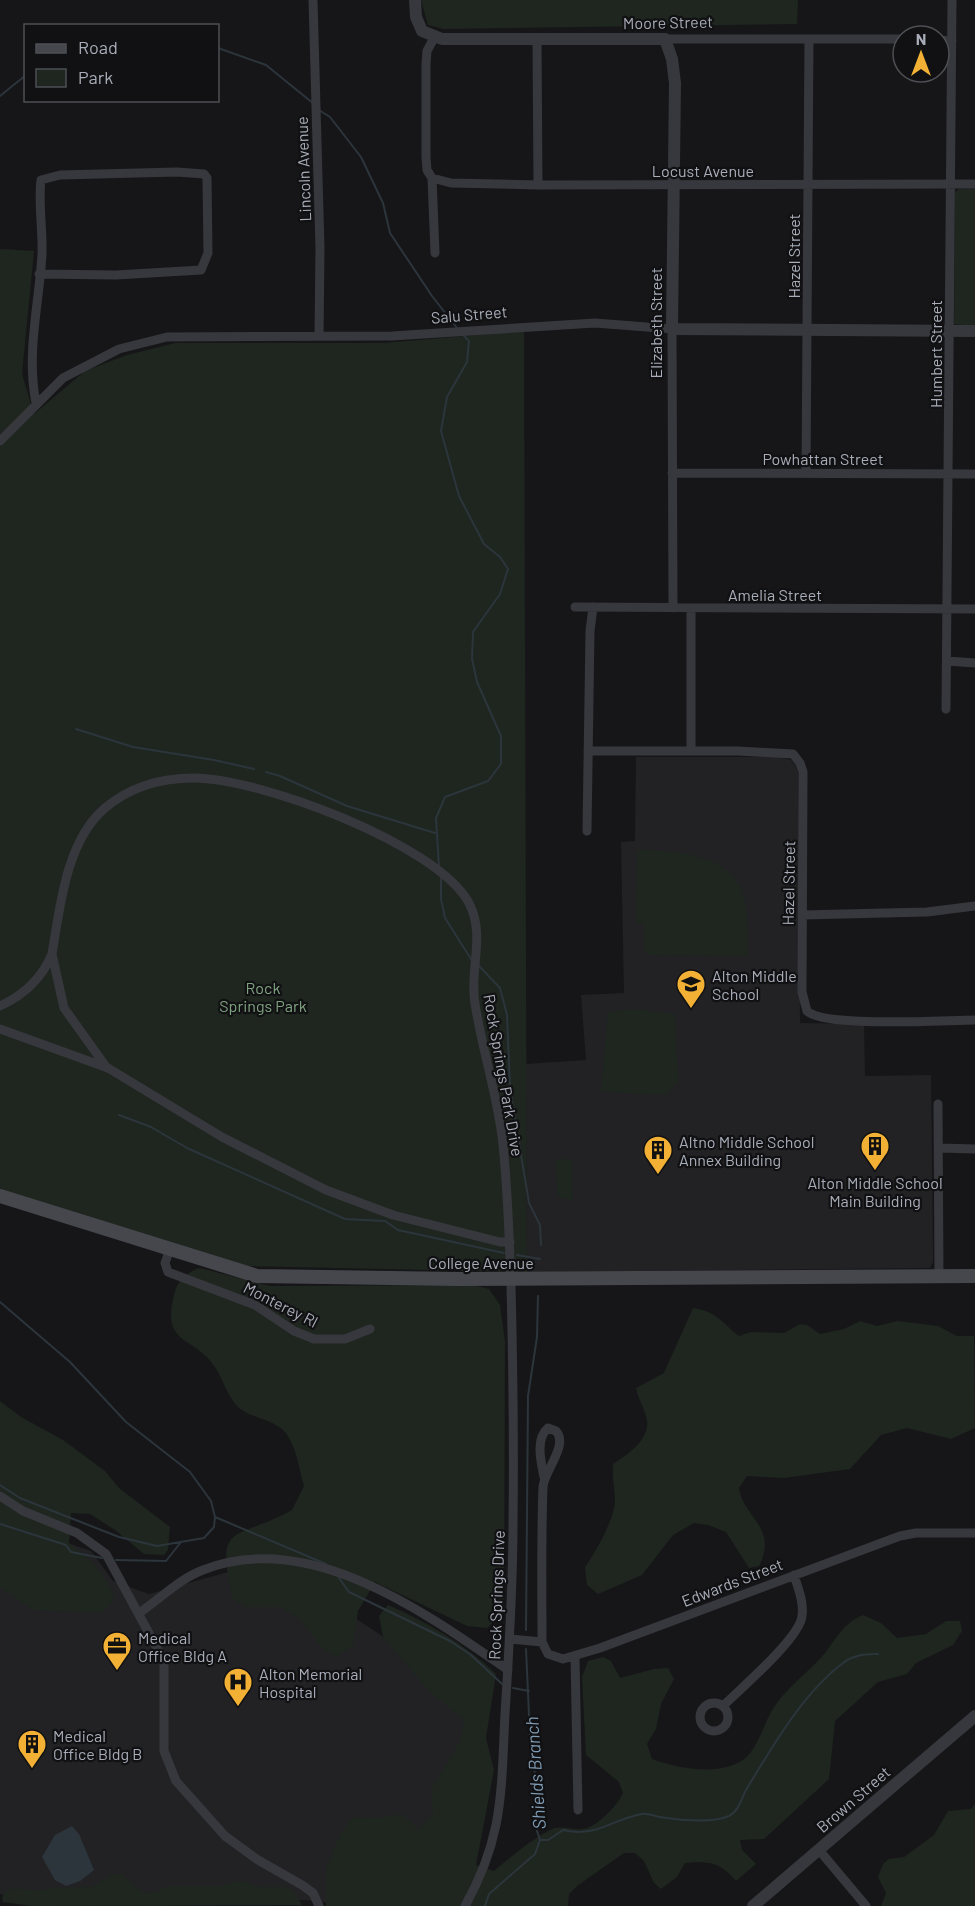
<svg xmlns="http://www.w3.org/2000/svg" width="975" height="1906" font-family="Barlow,sans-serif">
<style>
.built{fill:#222225}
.green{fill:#1e261f}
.water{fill:#2c353c}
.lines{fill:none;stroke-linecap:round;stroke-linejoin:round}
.stream{stroke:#2c353c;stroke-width:2}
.minor{stroke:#37383d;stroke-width:9}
.tertiary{stroke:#37383d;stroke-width:12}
.secondary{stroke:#45474d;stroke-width:14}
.labels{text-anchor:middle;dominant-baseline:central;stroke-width:4.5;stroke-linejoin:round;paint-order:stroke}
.street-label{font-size:16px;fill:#a8adb8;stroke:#111113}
.poi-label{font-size:16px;fill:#a8adb8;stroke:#111113;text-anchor:start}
.park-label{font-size:16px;fill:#7fa381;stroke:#111113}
.water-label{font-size:18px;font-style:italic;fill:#7f9bb3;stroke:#111113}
</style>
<rect width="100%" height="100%" fill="#161618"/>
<path class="built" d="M636,757H777L791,760L796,766L798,774L800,1023L864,1024L865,1076L931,1075L933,1262L930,1268L527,1272L526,1064L586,1060L581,995L624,993L621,842L635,841Z
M0,1520L91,1551L113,1581L149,1594L232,1571L326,1599L472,1695L480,1721L401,1885L330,1903L306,1900L152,1906L39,1902L0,1894Z"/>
<path class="green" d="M421,0H798L797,24L443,29L428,25Z
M959,189H975V326L954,324L955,192Z
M0,249L34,251L22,374L34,414L85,371L127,355L175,343H383L524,331L527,1272L241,1266L0,1190Z
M637,850C679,851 738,853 746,905C748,922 748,939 748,956L650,955L644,949V923L636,922Z
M634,1009L675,1014L678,1082L666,1095L601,1092L608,1012Z
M555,1159H572L573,1201L558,1197Z
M200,1268L270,1286L473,1285L489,1289L500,1305L505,1342L504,1612L487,1628L467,1626L375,1582L358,1611L353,1645L337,1656L323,1650L299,1618L280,1607H247L233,1599C214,1519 235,1542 292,1510L304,1486C299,1469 296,1443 283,1430C271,1419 250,1418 238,1407C227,1396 223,1379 215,1367C191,1333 160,1347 175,1291C178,1280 190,1270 200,1268Z
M693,1308C718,1312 721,1322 739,1336L751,1332L784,1333L800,1324L807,1325L820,1334L844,1329L860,1321L877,1326L898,1321L938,1326L957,1336H974L975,1428L951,1439L907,1428L881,1435L850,1469L784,1478L747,1476L739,1488C742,1516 779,1528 759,1566L749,1568L726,1532L708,1525L694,1523L673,1535L642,1575L598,1594L587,1585L585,1567C595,1553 614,1520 615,1502C615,1490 612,1476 613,1464C627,1455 650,1440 647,1420C645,1409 638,1399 636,1388L664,1373Z
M0,1401L21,1417L63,1440L105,1471L119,1488L170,1527L168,1550L164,1555L144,1554L115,1530L90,1514L71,1513L69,1543C89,1557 107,1574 114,1599L103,1613L33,1610L0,1587Z
M388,1605C427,1622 465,1644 496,1674L486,1738L494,1770L476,1865L494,1871C507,1860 538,1834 555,1828C563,1826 574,1830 583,1829C596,1828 618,1805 623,1793L619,1782L586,1755L582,1677L588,1661L603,1657L611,1661L620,1678L654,1669L668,1668L674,1679L661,1704L656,1729L647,1744L652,1759C678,1769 731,1779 751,1752C761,1738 765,1721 774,1707C788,1686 809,1672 825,1653C837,1637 844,1623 863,1615L881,1623L897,1638L926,1634L946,1621H960L962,1631L953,1645L916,1663L907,1674L878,1682L835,1721L829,1779L764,1839L740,1840L742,1850L756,1864L736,1881C720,1862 709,1861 685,1863L677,1877L661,1889L654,1883L644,1861L635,1853H624L577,1886L569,1894L568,1906H326V1868L341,1833L352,1817L377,1818L402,1814L419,1830L433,1814L431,1790L461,1739L464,1720L429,1691L383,1637L379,1616Z
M975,1804V1906H881L886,1893L878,1877L883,1864L889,1859L904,1857L934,1835L948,1811L971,1809Z
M122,1874L138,1889L149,1894L170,1886H222L235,1881L246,1882L257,1887H284L293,1890L302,1905L32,1906L3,1902L2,1898L5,1891L14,1888L40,1891L52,1888L91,1887L112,1875Z"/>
<path class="water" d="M72,1826L79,1834L94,1870L80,1881L66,1886L55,1880L42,1857L55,1835Z"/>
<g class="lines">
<path class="stream" d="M218,48L266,65L314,104
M0,96L26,75
M319,110L330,117L361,157L383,203L390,233L432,296L457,328
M76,729L133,747L214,760L254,769
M266,772L280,776L347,806L435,833
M439,867L436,818L445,797L488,781L501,764V736L477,682L472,659L473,632L500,594L508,569L500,557L484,544L459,496L441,431L447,397L467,362L469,341L463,335
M441,878V899L445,918L471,959
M479,966L500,988L507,1015L510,1089L529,1203L540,1225L541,1245
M119,1115L151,1127L187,1148L345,1219L385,1221L398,1230L504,1253
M517,1255L540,1259
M0,1302L70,1362L126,1422L190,1472L211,1501L215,1517L214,1527L204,1538L157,1546L119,1537L68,1517L20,1498L0,1485
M215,1517L326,1564
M0,1524L66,1545L71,1552L102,1558
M116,1560L166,1561L181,1542
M339,1578L349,1592L450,1641L471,1655L502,1684
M526,1630L528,1396L537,1337L538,1296
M513,1688L529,1691
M540,1840H548L563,1830C597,1838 612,1819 642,1814C648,1813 654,1816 660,1817C679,1820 710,1824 729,1816C739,1811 741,1799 746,1790C772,1747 803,1693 843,1663C853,1655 865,1654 878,1654
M485,1906L489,1894L535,1854L540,1840L535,1825L537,1789L530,1737L526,1649"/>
<path class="minor" d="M313,0L320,248L319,336
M434,38L427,51L426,64V157L427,170L432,178L435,253
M665,39H903
M537,40L538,185
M939,40L952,41
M432,178L451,183L538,185L975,184
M36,403C26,354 39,304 42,255C43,231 38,202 41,180L60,175L177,172L204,174L207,178L208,253L201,270L116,275L39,274
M0,441L63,378L119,349L167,337L392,336L595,323L672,329L673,608
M672,473L975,474
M806,473L809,39
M575,607L975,609
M691,609V751
M947,661L975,663
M946,709L952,0
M588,751H738L793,754L800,763L803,772L802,992L807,1011C824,1028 945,1020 975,1020
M587,831L590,631L593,607
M802,915L927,912L975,906
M52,954L64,1008L107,1068
M0,1006C24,995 42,978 52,954C60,907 66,841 105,808C130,787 162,778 194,778C259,778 437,844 469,903C486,936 469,969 475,1004C482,1048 496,1091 502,1136C508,1186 509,1236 511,1286C513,1366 514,1445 513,1524C513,1588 509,1651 505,1714C503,1751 503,1789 496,1825C490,1854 479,1881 465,1906
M0,1029L108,1068L222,1137L326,1190L393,1215L500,1242H510
M938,1104L939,1276
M940,1148L975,1149
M170,1249L165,1263L168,1272L255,1305L294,1331L314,1339H345L370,1329
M544,1477C541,1462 535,1439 548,1428L556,1431C569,1445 544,1471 543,1487C541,1539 542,1590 542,1642L548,1654L563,1659L600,1648L900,1536L916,1533H975
M0,1496L23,1511L77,1533L106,1554L164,1661V1751L176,1781L225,1836L258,1860L302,1885L313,1893L319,1906
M139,1613C160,1599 179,1579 203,1570C309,1528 426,1613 508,1670
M510,1639L542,1642
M575,1657L578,1810
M700 1717a14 14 0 1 1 28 0a14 14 0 1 1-28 0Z
M723,1706C740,1689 800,1638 802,1616C804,1602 798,1588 794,1575
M819,1850L866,1906"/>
<path class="tertiary" d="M415,0L416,17L422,31L442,39H665L672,59L675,83L672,329L975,331
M753,1906L975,1716"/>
<path class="secondary" d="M0,1196L257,1276L458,1279L975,1276"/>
</g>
<defs>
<g id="school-pin" transform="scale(1.5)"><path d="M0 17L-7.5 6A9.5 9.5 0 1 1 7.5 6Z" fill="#f2b134" stroke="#111113"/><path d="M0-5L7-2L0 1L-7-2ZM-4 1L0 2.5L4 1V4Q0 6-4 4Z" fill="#111"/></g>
<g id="building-pin" transform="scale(1.5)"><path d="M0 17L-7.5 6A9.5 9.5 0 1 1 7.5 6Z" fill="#f2b134" stroke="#111113"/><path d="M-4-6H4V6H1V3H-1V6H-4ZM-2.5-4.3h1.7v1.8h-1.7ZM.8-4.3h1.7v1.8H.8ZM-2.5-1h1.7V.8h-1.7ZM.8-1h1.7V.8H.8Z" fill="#111"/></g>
<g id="office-pin" transform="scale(1.5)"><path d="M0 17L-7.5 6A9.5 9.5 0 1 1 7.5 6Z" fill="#f2b134" stroke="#111113"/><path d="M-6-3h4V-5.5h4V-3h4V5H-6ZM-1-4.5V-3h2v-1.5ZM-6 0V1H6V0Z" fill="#111"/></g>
<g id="hospital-pin" transform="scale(1.5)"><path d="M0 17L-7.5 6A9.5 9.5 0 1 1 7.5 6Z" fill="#f2b134" stroke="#111113"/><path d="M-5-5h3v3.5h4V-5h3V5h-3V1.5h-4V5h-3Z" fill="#111"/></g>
</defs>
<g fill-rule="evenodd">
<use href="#school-pin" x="691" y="984"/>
<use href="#building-pin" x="875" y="1146"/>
<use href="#building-pin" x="658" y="1150"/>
<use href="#office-pin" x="117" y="1646"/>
<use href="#hospital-pin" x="238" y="1682"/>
<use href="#building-pin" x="32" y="1744"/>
</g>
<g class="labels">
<g class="street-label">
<text transform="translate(668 22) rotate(-1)">Moore Street</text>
<text transform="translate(303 169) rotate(-92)">Lincoln Avenue</text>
<text x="703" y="170">Locust Avenue</text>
<text transform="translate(793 256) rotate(-90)">Hazel Street</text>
<text transform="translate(469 314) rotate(-5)">Salu Street</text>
<text transform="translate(655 323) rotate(-90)">Elizabeth Street</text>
<text transform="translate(935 354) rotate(-90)">Humbert Street</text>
<text x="823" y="458">Powhattan Street</text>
<text x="775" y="594">Amelia Street</text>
<text transform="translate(788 883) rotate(-89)">Hazel Street</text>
<text transform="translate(504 1075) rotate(80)">Rock Springs Park Drive</text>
<text x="481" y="1262">College Avenue</text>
<text transform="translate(281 1304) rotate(27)">Monterey Rl</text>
<text transform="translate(732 1582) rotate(-21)">Edwards Street</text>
<text transform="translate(496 1595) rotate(-88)">Rock Springs Drive</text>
<text transform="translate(853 1799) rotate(-41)">Brown Street</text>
</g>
<g class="poi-label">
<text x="712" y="975">Alton Middle<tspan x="712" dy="18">School</tspan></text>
<text x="679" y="1141">Altno Middle School<tspan x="679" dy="18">Annex Building</tspan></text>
<text x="875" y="1182" text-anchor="middle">Alton Middle School<tspan x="875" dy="18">Main Building</tspan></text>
<text x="138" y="1637">Medical<tspan x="138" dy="18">Office Bldg A</tspan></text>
<text x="259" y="1673">Alton Memorial<tspan x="259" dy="18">Hospital</tspan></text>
<text x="53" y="1735">Medical<tspan x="53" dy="18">Office Bldg B</tspan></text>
</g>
<g class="park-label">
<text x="263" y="987">Rock<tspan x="263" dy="18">Springs Park</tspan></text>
</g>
<g class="water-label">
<text transform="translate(535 1773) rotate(-94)">Shields Branch</text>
</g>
</g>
<rect x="24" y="24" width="195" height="78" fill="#111113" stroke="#4d4f55" stroke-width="1.5"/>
<rect x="36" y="44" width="30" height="9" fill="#45474d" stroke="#4d4f55" stroke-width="1.5"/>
<text x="78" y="54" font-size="18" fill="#a8adb8">Road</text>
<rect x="36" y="69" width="30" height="18" fill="#1e261f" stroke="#4d4f55" stroke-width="1.5"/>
<text x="78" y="84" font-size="18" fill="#a8adb8">Park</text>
<g transform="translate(921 54)"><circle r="28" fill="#111113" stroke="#4d4f55" stroke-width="1.5"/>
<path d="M0-4.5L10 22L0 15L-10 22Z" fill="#f2b134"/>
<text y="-9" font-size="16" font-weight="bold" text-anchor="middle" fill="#a8adb8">N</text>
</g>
</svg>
